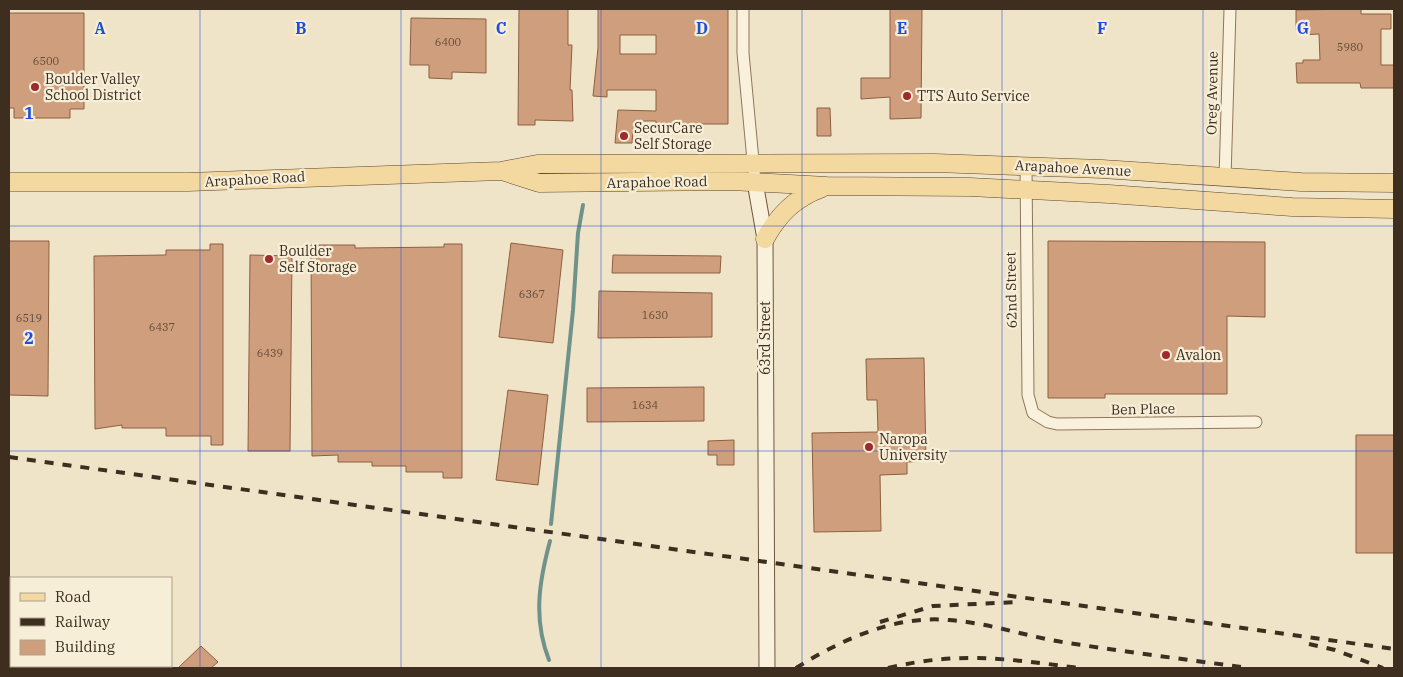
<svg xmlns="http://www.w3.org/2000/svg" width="1403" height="677" font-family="'IBM Plex Serif',serif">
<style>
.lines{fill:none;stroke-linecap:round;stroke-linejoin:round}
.stream{stroke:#6f938a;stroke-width:4}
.building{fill:#cf9f7d;stroke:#8d5f41;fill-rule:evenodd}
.street-casing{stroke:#8d765c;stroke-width:13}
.secondary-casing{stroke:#6f573f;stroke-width:17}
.primary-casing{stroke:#5b4430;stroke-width:19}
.street{stroke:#faf1dc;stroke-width:11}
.secondary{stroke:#faf1dc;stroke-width:15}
.primary{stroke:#f3d9a0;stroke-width:18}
.rail{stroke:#3d2e20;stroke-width:4;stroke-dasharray:9 9;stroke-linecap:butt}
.grid{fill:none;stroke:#1d4ed8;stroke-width:1;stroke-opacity:0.55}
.poi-dot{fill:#9e2a2b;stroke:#f7eed8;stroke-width:2}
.labels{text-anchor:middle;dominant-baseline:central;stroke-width:4.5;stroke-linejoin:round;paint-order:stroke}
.number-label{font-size:11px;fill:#624a37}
.poi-label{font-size:14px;fill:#3d2e20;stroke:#f7eed8;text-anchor:start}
.street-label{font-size:14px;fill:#3d2e20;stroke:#f7eed8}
.grid-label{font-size:16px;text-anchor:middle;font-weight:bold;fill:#1d4ed8;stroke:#f7eed8;stroke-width:4.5;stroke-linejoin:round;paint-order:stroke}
</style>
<rect width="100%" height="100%" fill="#f0e4c8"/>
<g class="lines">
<path class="stream" d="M551,524L573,310L578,233L583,205
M549,660C533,619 539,582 550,541"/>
</g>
<path class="building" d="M519,9H568V45H572L570,90H572L573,121L535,120V125H518Z
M598,9H728V124H656V121H634L632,143H615L618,110L656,111V90H607V97L593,96L598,48ZM620,35H656V54H620Z
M890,9H922L921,118L890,119V97L861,99V78H890Z
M1361,9V14H1391V29H1381V65H1394V88H1361L1360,83H1297L1296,63H1303V60H1320L1319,34L1301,35V30H1296V10Z
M9,13H84V109H70V118H14V108H9Z
M411,18L486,19V73L452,72V79L429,78V65H410Z
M817,108H830L831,136H817Z
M9,241H49L48,396L9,395Z
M1048,241L1265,242V317L1227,316V394H1105V398H1048Z
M511,243L563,250L553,343L499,337Z
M210,244H223V445H211V436H166V428H122V425L95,429L94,256L166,255V250H210Z
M444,244H462V478H443V472H406V466H372V462H338V455L312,456L311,245H355V248L444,247Z
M250,255L292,256L290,451H248Z
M613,255L721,256L720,273H612Z
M599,291L712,293V337L598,338Z
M924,358L926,461L907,462V474L880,475L881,531L814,532L812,433L878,432L877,400H867L866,359Z
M704,387V421L587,422V388Z
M508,390L548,395L538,485L496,480Z
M1356,435H1394V553H1356Z
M734,440V465H717V455H708V441Z
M201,646L218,662L211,668H178Z"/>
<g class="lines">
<g class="street-casing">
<path id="street" d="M743,9V53L755,182
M1026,165L1028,395L1033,413L1048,422L1057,424L1256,422
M1225,178L1230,9"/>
</g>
<g class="secondary-casing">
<path id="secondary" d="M755,182L765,239L767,668"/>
</g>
<g class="primary-casing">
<path id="primary" d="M502,171L539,183L731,181L827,186L970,187L1109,194L1292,207L1394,209
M9,182H188L501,171L537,164L935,163L1102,169L1301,182L1394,183
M765,239C779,214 795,198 822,188"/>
</g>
<use href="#street" class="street"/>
<use href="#secondary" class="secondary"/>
<use href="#primary" class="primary"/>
<path class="rail" d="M9,457L1394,649
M880,622L933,606L1018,602
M1309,644L1335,650L1383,668
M796,668C841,640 894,615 949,620C990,623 1028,637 1068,643C1128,652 1189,660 1249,668
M888,668C959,651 1009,659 1079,668"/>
</g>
<path class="grid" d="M200,9V668M401,9V668M601,9V668M802,9V668M1002,9V668M1203,9V668M9,226H1394M9,451H1394"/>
<g class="poi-dot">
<circle cx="35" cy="87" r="5"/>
<circle cx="907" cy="96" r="5"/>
<circle cx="624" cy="136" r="5"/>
<circle cx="269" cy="259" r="5"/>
<circle cx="1166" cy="355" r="5"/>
<circle cx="869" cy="447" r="5"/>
</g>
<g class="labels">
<g class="number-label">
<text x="448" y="42">6400</text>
<text x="1350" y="47">5980</text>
<text x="46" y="61">6500</text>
<text x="532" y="294">6367</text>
<text x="655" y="315">1630</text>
<text x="29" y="318">6519</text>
<text x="162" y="327">6437</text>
<text x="270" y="353">6439</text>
<text x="645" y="405">1634</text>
</g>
<g class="poi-label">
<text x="45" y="79">Boulder Valley<tspan x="45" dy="16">School District</tspan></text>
<text x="917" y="96">TTS Auto Service</text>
<text x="634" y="128">SecurCare<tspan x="634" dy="16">Self Storage</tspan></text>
<text x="279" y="251">Boulder<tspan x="279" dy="16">Self Storage</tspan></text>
<text x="1176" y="355">Avalon</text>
<text x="879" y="439">Naropa<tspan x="879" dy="16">University</tspan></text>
</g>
<g class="street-label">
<text transform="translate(1212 93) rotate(-89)">Oreg Avenue</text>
<text transform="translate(1073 168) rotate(3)">Arapahoe Avenue</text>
<text transform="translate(255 179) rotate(-3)">Arapahoe Road</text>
<text transform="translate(657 182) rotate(-1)">Arapahoe Road</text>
<text transform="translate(1011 290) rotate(-91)">62nd Street</text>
<text transform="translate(765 338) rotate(-90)">63rd Street</text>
<text transform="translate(1143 409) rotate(-1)">Ben Place</text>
</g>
</g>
<g class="grid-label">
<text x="100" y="34">A</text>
<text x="301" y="34">B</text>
<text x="501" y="34">C</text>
<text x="702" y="34">D</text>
<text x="902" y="34">E</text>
<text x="1102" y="34">F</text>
<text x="1303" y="34">G</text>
<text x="29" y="119">1</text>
<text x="29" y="344">2</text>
</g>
<rect width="1403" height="677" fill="none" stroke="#3d2e20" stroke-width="20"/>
<rect x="10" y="577" width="162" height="90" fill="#f7eed8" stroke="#ada18e"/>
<rect x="20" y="593" width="25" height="8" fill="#f3d9a0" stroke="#ada18e"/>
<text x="55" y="602" font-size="15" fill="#3d2e20">Road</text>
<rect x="20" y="618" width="25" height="8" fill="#3d2e20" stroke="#ada18e"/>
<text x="55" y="627" font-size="15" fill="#3d2e20">Railway</text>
<rect x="20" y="640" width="25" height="15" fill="#cf9f7d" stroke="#ada18e"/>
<text x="55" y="652" font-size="15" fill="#3d2e20">Building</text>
</svg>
